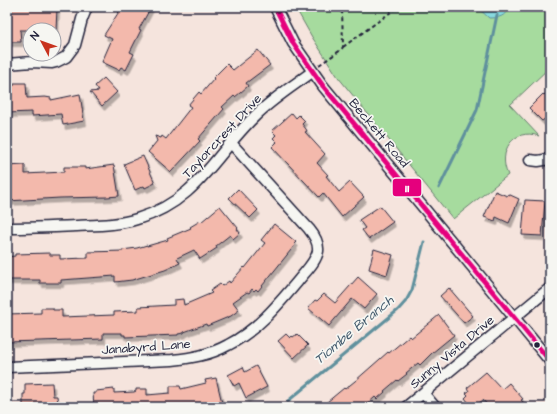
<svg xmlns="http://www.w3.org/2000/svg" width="557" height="414" font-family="'Architects Daughter',sans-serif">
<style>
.green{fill:#a6db9e;stroke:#647e6c}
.water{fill:#88dade;stroke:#5f909d}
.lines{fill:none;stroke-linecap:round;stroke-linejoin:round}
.stream{stroke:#5f909d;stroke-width:3}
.building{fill:#f3b9ac;stroke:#22223b;filter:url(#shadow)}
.minor-casing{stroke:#22223b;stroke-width:13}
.path{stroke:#22223b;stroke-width:2;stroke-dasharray:4 3;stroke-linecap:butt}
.minor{stroke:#f6f6f2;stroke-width:10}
.bus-1-casing{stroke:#f6f6f2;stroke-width:8}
.bus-1{stroke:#e5007d;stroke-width:5}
.bus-dot{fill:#22223b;stroke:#f6f6f2;stroke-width:1.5}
.labels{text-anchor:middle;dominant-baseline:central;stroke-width:3.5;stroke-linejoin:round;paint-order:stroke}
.street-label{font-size:13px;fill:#22223b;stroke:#f6f6f2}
.water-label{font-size:14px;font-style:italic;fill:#41596c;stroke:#f6f6f2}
.line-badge{stroke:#f6f6f2;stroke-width:1.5}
.badge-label{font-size:11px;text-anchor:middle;font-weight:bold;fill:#fff}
</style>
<defs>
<filter id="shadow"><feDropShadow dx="2.5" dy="4.5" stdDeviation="0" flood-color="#0004"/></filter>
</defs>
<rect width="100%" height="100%" fill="#f5e4dd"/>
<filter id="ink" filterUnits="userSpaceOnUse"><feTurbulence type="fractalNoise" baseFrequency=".025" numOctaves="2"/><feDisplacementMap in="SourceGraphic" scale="8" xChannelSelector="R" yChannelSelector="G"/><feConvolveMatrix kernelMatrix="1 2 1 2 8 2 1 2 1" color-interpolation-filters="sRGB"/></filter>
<g filter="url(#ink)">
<path class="green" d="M295,7H550V67L510,105L539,136C513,127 497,152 508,175L453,219L338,77L312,37Z"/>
<path class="water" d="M477,7H509C505,17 499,18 489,18Z"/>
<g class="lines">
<path class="stream" d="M439,188L477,110L497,15
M288,401L398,310L406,301L412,290L424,242"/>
</g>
<path class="building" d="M7,7L57,8L56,30H20L21,42H7Z
M122,7H151L139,29L141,30L130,52L134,54L126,70L121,67L119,70L102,62L112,39L104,35Z
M258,50L270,65L246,83L248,86L240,93L235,97L234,96L222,107L224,109L198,139L200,141L171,172L148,152L157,141L155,136L161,138L162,136L166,139L191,107L188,105L199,92L201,94L214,79L213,78L227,64L233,70Z
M104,78L117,92L102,106L90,92L99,91L95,86Z
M15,83H26L27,98L45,97L51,98V100L80,94L84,121L63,125L61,114L32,116V112L7,113V85H15Z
M550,89V115L542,121L529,108L543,94L544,95Z
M292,113L296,118L299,115L305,121L302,124L306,129L307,131L305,132L325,154L317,163L328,175L326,176L339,192L350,182L364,197L342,217L323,193L319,197L272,147L277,142L273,138L276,135L272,131Z
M143,156L155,183L145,188L144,186L135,190L124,164Z
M25,165V174L64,172V167H85V169L114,165L119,196L107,197L60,198L7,201V166Z
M238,189L258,210L250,218L229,198Z
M495,191L507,196L508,194L519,199L509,223L496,217L495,221L484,217Z
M525,200L545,201L542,236L522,235Z
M220,206L238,228L237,229L240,233L233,239L230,235L216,246L217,248L200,259L194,250L177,258L180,263L165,270L132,280L115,282V276L61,280V283H40V280H7V257L15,256V254L50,253V255H60V259L88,258V252L123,251L122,250L137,248L147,245V246L168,240L167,238L191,228L190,227L200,221L201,222Z
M380,206L393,222L369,239L362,230L365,228L359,220Z
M274,224L296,242L294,244L295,245L258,291L256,289L254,291L252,289L249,293L247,292L233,302L239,310L231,316L207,326L206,324L184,332V333L178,334V335L125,337V335H122V333H103V339L7,342V314L41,313V308H53V310H62V317L114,315V312L138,311V307L174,305V300L183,299L184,305L212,293L210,291L220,284L222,286L229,281L230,283L244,267L245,268L265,243L261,240Z
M374,249L393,255L387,275L369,269Z
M358,277L377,294L364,309L352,299L329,326L308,308L315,300L317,301L324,294L335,303Z
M449,288L473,316L464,323L440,296Z
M439,315L454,335L432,353L420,365L418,363L406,373L407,374L398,381L397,380L384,391L385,392L377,399L375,397L364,407H321L344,388L345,389L355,381L388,352L389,353L409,336L411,338Z
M286,334L290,338L292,336L293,337L297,334L308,345L294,358L278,341Z
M256,366L267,387L246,398L239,383L234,386L228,375L243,367L245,372Z
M486,372L502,389L509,383L523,399L521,400L527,407H489L483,400L474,407H472L465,398L468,395L466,393L469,391L467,388Z
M216,378L223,407H94L93,393H96V391L114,389V393L134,392L136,391V389H147V395L170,393V386H180L181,389L206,383L205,380Z
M52,383L53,396H57L58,404L23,405V394H25V384Z"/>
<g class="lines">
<g class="minor-casing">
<path id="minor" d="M275,7L293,43L323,86L550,361
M7,64L32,62L52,63L56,62L66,57L75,45L82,19L87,7
M530,160L538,161L550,159
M7,228C30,228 54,227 77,226C97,225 118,225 137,219C197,201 214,156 254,117C272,99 293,86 312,72
M7,367L172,360C191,358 210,355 228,345C257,330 277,306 298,281C305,272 316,262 318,251C319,242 314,235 309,229L231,143
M423,393L435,407
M406,407L550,288"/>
</g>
<path class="path" d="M343,47L398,7
M319,65L341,50L343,47L342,7"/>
<use href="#minor" class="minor"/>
<g class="bus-1-casing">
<path id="bus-1" d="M275,7L293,43L323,86L550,361"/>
</g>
<use href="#bus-1" class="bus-1"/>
</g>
</g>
<circle class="bus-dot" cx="537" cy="345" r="3.5"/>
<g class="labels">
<g class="street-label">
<text transform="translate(379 133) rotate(50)">Beckett Road</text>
<text transform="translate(222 136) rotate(-47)">Taylorcrest Drive</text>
<text transform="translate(146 347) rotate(-4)">Janabyrd Lane</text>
<text transform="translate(452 352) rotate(-40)">Sunny Vista Drive</text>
</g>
<g class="water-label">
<text transform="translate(354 330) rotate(-40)">Tiombe Branch</text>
</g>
</g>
<rect class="line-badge" x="392" y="178" width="30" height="19" rx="4" fill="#e5007d"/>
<g class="badge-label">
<text x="407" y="192">111</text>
</g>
<rect width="557" height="414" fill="none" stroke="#f6f6f2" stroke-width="24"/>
<rect x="12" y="12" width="533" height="390" fill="none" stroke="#22223b" stroke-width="1.5" filter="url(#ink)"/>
<g transform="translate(42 42) rotate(311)"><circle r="19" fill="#f6f6f2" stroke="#a1a1a9"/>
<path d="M0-3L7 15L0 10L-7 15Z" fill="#c8321e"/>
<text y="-6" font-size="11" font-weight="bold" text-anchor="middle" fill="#22223b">N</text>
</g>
</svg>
